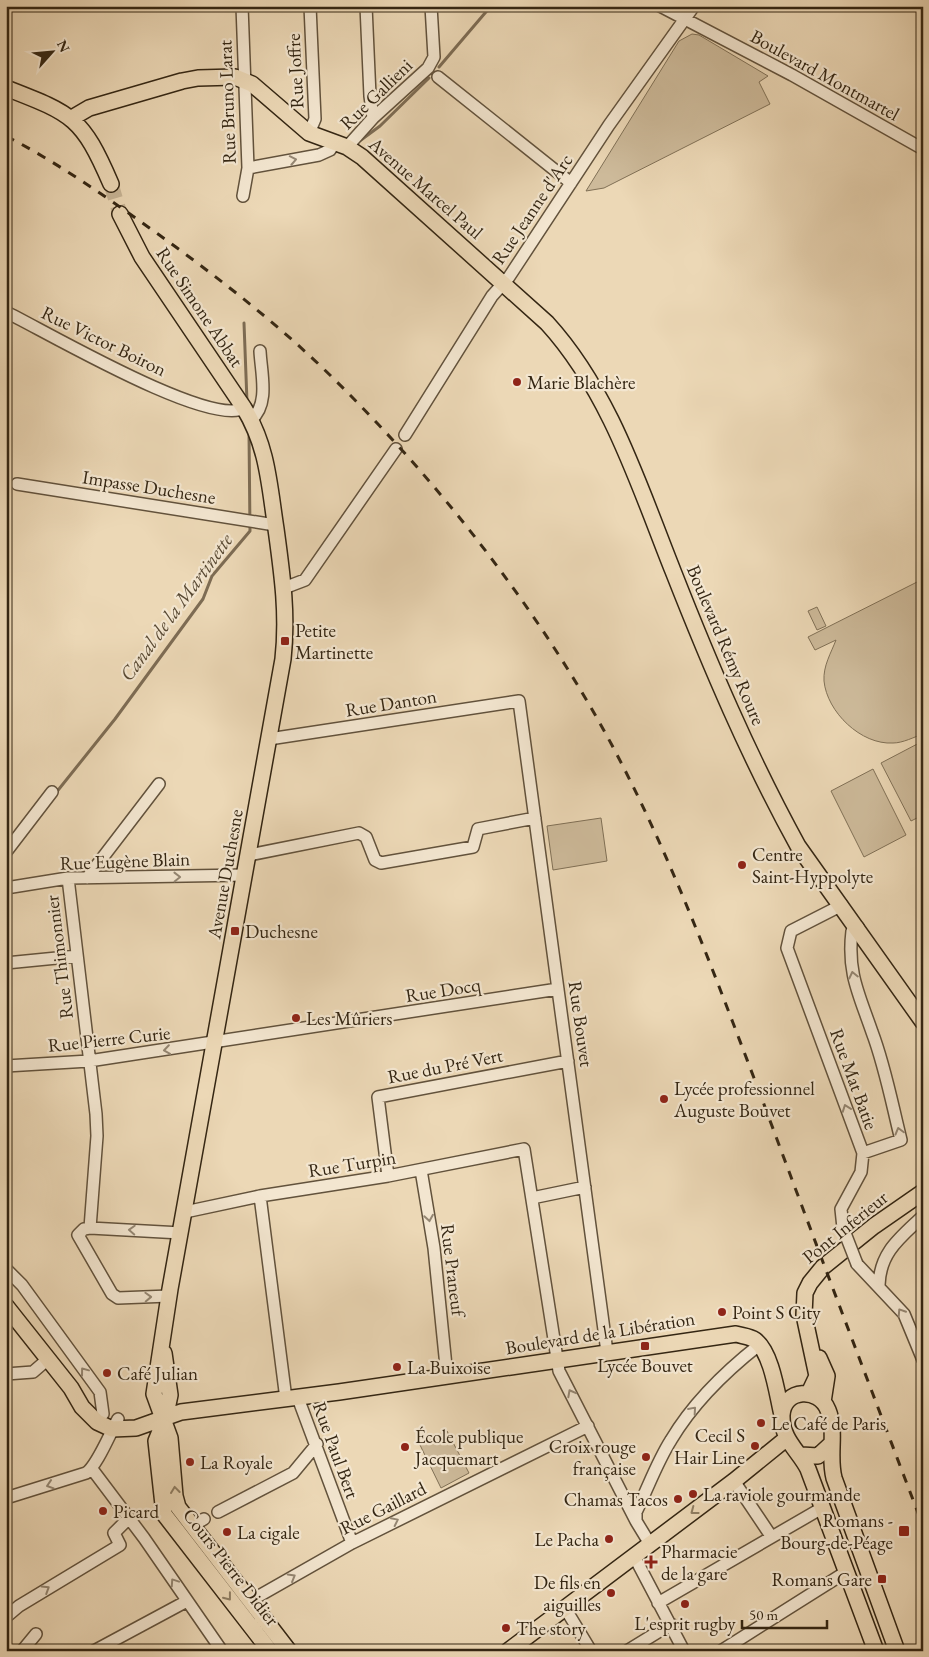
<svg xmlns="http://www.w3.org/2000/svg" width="929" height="1657" font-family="'EB Garamond',serif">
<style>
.green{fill:#cdba9a;stroke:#807056}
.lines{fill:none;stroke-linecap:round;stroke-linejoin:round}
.stream{stroke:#7d6c54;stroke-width:3}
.major-tunnel{stroke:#c7b495;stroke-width:15;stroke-dasharray:15 8;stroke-linecap:butt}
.minor-casing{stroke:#62523c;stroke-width:14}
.major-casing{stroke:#342613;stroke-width:18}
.minor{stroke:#f3e6d0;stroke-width:11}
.major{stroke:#ecd8b6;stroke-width:15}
.rail{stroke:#342613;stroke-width:3;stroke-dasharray:9 9;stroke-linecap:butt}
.minor-bridge-casing{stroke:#62523c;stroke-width:14;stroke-linecap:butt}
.minor-bridge{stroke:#f3e6d0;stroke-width:11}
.oneway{stroke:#948672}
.oneway2{stroke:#907f64}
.poi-dot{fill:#8f2418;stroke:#f3e6d0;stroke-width:2}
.labels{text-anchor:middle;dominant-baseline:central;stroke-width:4.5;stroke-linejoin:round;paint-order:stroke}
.street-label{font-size:19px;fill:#342613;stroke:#f3e6d0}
.poi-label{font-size:19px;fill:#342613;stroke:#f3e6d0;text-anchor:start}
.water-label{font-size:20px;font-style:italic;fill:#584933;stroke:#f3e6d0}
</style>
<rect width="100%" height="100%" fill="#ecd8b6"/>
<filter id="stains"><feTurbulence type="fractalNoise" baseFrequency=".004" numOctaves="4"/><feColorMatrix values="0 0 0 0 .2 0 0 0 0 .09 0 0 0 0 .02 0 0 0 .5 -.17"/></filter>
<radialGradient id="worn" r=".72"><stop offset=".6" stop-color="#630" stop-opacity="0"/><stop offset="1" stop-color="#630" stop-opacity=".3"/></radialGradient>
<path class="green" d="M692,34L699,35L768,76L759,82L770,104L604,188L586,191L679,41Z
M923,579V734C914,737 903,743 893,743C861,745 827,712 824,681C823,666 831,653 836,640L815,650L808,637Z
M817,607L826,626L817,630L808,611Z
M923,741V815L911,821L881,763Z
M873,769L906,835L864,857L831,791Z
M601,818L607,861L553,870L547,826Z
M447,1431L469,1473L441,1488L420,1445Z"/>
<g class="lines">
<path class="stream" d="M439,67L491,6
M361,140L380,126L429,78
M244,323L247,402
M55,794L115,719L203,599L212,576L250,531L249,433"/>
<path class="major-tunnel" d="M111,184L120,214"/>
<g class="minor-casing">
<path id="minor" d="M242,6L248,168L243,196
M366,6L370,96L373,118
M660,6L792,75L923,149
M438,77L571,183
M309,133L315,119L310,6
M347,147L373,118L428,68L434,57L431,6
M248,168L319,155L330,150L334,144
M6,312C45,331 210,428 244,408
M251,420C270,404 261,373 260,351
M405,435L492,296L509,277L609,125L694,6
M17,484L275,525
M284,588L305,580L396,449
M269,739L519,701L607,1352
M6,852L52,792
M249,855L359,833L366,837L375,860L381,863L473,847L478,829L535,818
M68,878L96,1114L97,1136L90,1228
M87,878L159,784
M6,888L68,878L245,875
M842,905L791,931L787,948L863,1153L861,1172L841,1209L843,1228
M858,927L852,931C847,973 859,994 872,1032C885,1066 892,1104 901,1140L863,1153
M6,963L77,956
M6,1066L89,1061L558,989
M421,1170L434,1248L447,1376
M388,1176L378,1097L568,1061
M260,1196L286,1399
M532,1198L585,1187
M185,1212L260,1196L388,1176L524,1149L559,1371L636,1521
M857,1264L904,1314L923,1360
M6,1269L22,1285L100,1392L103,1414
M879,1285C880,1252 900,1238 923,1216
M169,1296L118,1298L112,1294L78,1235L84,1229L90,1228L181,1233
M6,1374L33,1372L48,1359
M298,1398L352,1543
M92,1469L144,1538L222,1651
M734,1481L771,1536
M6,1498L86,1473C97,1466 110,1433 118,1419
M218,1512L293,1473L317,1444
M192,1526L204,1519
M650,1544L636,1521V1512C648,1488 657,1462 671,1440C693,1403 726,1371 759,1345
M634,1556L684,1651
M250,1601L352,1543L588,1426
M658,1603L822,1508
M565,1608L591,1651
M6,1617L19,1606L120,1545L114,1533L129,1518
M22,1651L36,1634
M94,1651L187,1601
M627,1651L671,1624
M721,1651L846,1572"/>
</g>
<g class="major-casing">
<path id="major" d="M6,88C73,114 82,117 111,184
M72,118L89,108L182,81L198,78L235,77L252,84L309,133L347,147L362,157L547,323C610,392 639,486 673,571C710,665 749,757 798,846L923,1022
M120,214L142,257L244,408C268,448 269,484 276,529C282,573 288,614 283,659L170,1289L154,1394L170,1438L175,1496L178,1507L289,1651
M6,1306L71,1388L82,1407L97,1422L112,1429L136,1428L181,1412L339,1392L736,1334C742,1336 749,1336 755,1340C772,1353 777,1394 782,1415
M164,1353L170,1395L165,1419L156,1441L164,1514L270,1651
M819,1358L827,1376L823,1402
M809,1393L817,1376L804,1315L805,1293L810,1283L823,1267L874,1226L923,1192
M801,1455L818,1456L831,1444
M508,1651L734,1481L787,1438
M876,1651L808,1469C799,1451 781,1439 782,1415C784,1388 819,1387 828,1410C837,1432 828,1455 834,1478L897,1651"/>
</g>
<use href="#minor" class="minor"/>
<use href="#major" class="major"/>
<path class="rail" d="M6,136C60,164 109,199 158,234C220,279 282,327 337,382C441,485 536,607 607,736C670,852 715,976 762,1099C815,1242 869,1384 923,1526"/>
<g class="minor-bridge-casing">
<path id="minor-bridge" d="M843,1228L857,1264"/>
</g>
<use href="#minor-bridge" class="minor-bridge"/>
</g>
<defs><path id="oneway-chevron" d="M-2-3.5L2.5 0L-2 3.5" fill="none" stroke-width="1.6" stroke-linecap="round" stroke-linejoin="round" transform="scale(1.25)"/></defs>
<g class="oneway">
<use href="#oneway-chevron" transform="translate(293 160) rotate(-11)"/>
<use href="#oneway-chevron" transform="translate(177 877) rotate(-1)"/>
<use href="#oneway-chevron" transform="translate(853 975) rotate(-103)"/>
<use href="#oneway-chevron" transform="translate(167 1050) rotate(172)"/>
<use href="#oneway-chevron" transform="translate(846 1108) rotate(-110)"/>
<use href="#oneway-chevron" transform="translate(899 1131) rotate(-105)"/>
<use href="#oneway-chevron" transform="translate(429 1218) rotate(81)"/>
<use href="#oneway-chevron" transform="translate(132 1230) rotate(-177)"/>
<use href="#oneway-chevron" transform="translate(148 1297) rotate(-2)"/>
<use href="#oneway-chevron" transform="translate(901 1312) rotate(-123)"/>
<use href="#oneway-chevron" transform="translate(84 1371) rotate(-127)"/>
<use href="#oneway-chevron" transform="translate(571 1393) rotate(-118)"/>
<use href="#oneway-chevron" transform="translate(693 1410) rotate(-49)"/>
<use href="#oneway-chevron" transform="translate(50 1485) rotate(162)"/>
<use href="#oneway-chevron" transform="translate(395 1521) rotate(-26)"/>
<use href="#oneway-chevron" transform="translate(292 1577) rotate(-30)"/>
<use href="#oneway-chevron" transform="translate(174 1582) rotate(-124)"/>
<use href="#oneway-chevron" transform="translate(46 1589) rotate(-32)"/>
</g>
<g class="oneway2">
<use href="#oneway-chevron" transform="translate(175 1490) rotate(-97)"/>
<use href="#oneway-chevron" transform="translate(694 1511) rotate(143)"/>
<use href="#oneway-chevron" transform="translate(228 1597) rotate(52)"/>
</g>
<g class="poi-dot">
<circle cx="517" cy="382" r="5"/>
<rect x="280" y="636" width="10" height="10" rx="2.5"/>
<circle cx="742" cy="865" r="5"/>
<rect x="230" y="926" width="10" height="10" rx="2.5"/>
<circle cx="296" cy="1018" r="5"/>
<circle cx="664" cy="1099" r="5"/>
<circle cx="722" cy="1312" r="5"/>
<rect x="640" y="1341" width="10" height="10" rx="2.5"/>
<circle cx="397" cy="1367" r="5"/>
<circle cx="107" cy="1373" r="5"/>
<circle cx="761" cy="1423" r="5"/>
<circle cx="755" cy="1446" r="5"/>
<circle cx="405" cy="1447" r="5"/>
<circle cx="646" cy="1457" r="5"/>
<circle cx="190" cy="1462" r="5"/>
<circle cx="693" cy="1494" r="5"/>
<circle cx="678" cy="1499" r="5"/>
<circle cx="103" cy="1511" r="5"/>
<rect x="898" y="1525" width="12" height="12" rx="2.5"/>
<circle cx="227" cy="1532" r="5"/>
<circle cx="609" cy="1539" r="5"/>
<path d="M648.5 1554.5h5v5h5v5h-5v5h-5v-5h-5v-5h5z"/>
<rect x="877" y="1574" width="10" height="10" rx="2.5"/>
<circle cx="611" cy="1593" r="5"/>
<circle cx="685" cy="1604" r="5"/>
<circle cx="506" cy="1628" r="5"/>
</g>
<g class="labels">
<g class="street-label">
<text transform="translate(295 71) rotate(-93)">Rue Joffre</text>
<text transform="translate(825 75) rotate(29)">Boulevard Montmartel</text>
<text transform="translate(376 94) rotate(-44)">Rue Gallieni</text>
<text transform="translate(227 102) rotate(-92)">Rue Bruno Larat</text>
<text transform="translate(426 188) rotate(41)">Avenue Marcel Paul</text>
<text transform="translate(532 209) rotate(-56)">Rue Jeanne d'Arc</text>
<text transform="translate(200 307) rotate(56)">Rue Simone Abbat</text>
<text transform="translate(104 341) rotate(26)">Rue Victor Boiron</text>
<text transform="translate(149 487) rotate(9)">Impasse Duchesne</text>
<text transform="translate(726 645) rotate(67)">Boulevard Rémy Roure</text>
<text transform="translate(391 703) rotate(-9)">Rue Danton</text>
<text transform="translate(125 861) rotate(-2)">Rue Eugène Blain</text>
<text transform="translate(225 874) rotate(-80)">Avenue Duchesne</text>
<text transform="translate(59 957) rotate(-97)">Rue Thimonnier</text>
<text transform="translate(443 990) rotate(-9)">Rue Docq</text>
<text transform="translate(581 1024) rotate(82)">Rue Bouvet</text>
<text transform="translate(109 1039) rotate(-6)">Rue Pierre Curie</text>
<text transform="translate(445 1066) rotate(-11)">Rue du Pré Vert</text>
<text transform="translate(854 1079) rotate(70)">Rue Mat Batie</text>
<text transform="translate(352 1164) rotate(-9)">Rue Turpin</text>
<text transform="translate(845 1227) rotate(-39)">Pont Inferieur</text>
<text transform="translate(453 1270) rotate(83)">Rue Praneuf</text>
<text transform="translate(600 1333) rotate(-9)">Boulevard de la Libération</text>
<text transform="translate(336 1450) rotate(70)">Rue Paul Bert</text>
<text transform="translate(383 1508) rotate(-27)">Rue Gaillard</text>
<text transform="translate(231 1567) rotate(52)">Cours Pierre Didier</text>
</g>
<g class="poi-label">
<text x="527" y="382">Marie Blachère</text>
<text x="295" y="630">Petite<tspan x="295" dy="22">Martinette</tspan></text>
<text x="752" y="854">Centre<tspan x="752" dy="22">Saint-Hyppolyte</tspan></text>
<text x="245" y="931">Duchesne</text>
<text x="306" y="1018">Les Mûriers</text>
<text x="674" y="1088">Lycée professionnel<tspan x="674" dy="22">Auguste Bouvet</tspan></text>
<text x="732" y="1312">Point S City</text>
<text x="645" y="1365" text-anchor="middle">Lycée Bouvet</text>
<text x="407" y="1367">La Buixoise</text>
<text x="117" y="1373">Café Julian</text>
<text x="771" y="1423">Le Café de Paris</text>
<text x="745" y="1435" text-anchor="end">Cecil S<tspan x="745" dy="22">Hair Line</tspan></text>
<text x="415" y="1436">École publique<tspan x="415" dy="22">Jacquemart</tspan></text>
<text x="636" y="1446" text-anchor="end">Croix rouge<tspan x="636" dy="22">française</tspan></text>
<text x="200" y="1462">La Royale</text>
<text x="703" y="1494">La raviole gourmande</text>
<text x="668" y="1499" text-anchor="end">Chamas Tacos</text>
<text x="113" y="1511">Picard</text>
<text x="893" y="1520" text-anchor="end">Romans -<tspan x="893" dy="22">Bourg-de-Péage</tspan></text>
<text x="237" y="1532">La cigale</text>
<text x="599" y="1539" text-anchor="end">Le Pacha</text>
<text x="661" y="1551">Pharmacie<tspan x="661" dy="22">de la gare</tspan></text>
<text x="872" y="1579" text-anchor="end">Romans Gare</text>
<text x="601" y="1582" text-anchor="end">De fils en<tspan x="601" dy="22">aiguilles</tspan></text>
<text x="685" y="1623" text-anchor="middle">L'esprit rugby</text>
<text x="516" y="1628">The story</text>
</g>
<g class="water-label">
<text transform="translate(176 607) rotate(-54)">Canal de la Martinette</text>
</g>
</g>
<rect width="929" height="1657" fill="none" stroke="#ecd8b6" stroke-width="25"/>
<rect x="8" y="8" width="914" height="1642" fill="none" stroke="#342613" stroke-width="2.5"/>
<rect x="12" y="12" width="904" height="1632" fill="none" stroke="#342613"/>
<g transform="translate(52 52) rotate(63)" stroke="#f3e6d0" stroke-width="4" paint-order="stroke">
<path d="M0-4L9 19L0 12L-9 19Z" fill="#342613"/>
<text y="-8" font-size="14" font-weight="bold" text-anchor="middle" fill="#342613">N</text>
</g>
<path d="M742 1620v8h85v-8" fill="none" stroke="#342613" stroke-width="2.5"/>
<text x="749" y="1620" font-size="15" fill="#342613" stroke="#f3e6d0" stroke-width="4" paint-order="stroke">50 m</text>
<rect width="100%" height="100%" filter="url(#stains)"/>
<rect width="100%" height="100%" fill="url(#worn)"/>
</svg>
